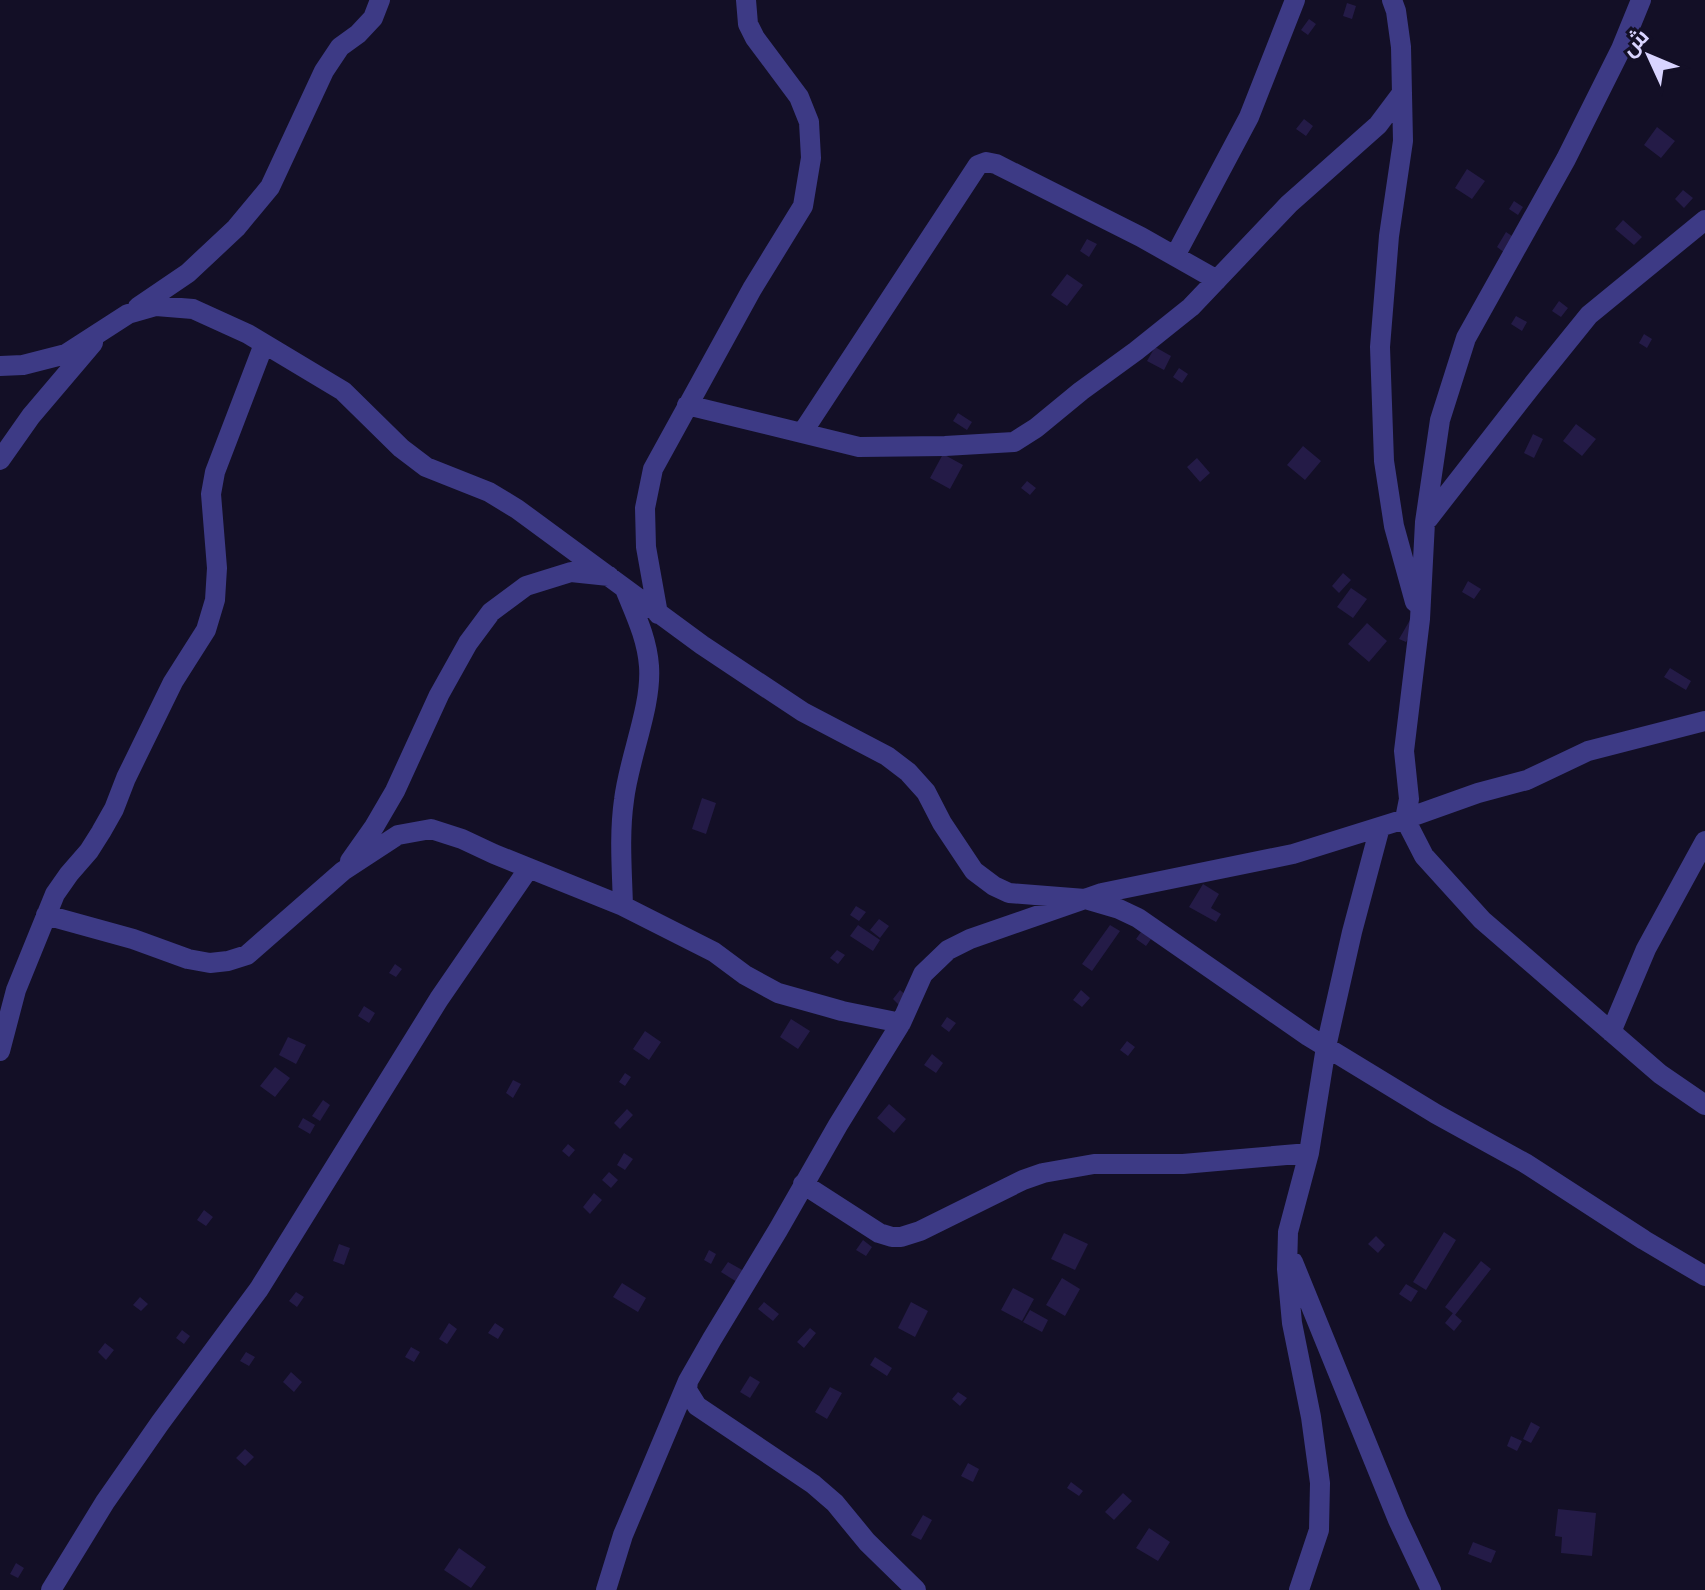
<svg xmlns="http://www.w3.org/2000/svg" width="1705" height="1590" font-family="Raleway,Cairo,sans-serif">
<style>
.building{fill:#241b47}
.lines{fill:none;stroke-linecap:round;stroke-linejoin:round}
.street{stroke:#3d3a85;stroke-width:20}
</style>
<rect width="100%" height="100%" fill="#130f26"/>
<path class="building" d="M1347,3L1356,6L1352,19L1343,16Z
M1309,19L1316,24L1308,35L1301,30Z
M1304,119L1313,126L1306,136L1296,129Z
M1657,127L1675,141L1661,158L1644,145Z
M1467,169L1485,181L1472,199L1455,188Z
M1683,190L1693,198L1684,208L1675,199Z
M1514,201L1523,207L1518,215L1509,209Z
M1623,220L1642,237L1634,245L1615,229Z
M1506,232L1515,238L1505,253L1497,247Z
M1087,239L1097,244L1089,257L1080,251Z
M1067,274L1083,285L1067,306L1051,295Z
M1559,301L1568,308L1561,317L1552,311Z
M1516,316L1527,322L1522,331L1511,324Z
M1644,334L1652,339L1647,348L1639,343Z
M1155,347L1171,356L1164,370L1147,361Z
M1179,368L1188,374L1182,383L1173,377Z
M958,413L972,422L967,430L953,421Z
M1576,424L1596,439L1582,456L1563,441Z
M1533,434L1543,439L1534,458L1524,453Z
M1303,446L1321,461L1305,480L1287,465Z
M943,454L963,465L950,489L930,478Z
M1197,458L1210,473L1200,482L1187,467Z
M1027,481L1036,488L1030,495L1021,488Z
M1343,573L1351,580L1339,593L1332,586Z
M1468,581L1481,589L1474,599L1462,592Z
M1351,588L1367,599L1353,618L1337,607Z
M1410,620L1417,624L1406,642L1399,639Z
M1367,623L1387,641L1369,662L1348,644Z
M1670,668L1691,681L1686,690L1664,677Z
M702,798L716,803L706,834L692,829Z
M1203,884L1219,894L1211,908L1221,914L1216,922L1189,907Z
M856,906L866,912L859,921L850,915Z
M879,919L889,926L880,938L870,930Z
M858,925L880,940L873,951L850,936Z
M1110,925L1120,931L1092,971L1082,964Z
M1141,932L1151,939L1146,946L1136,939Z
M837,950L845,955L838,964L830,958Z
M395,964L402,969L396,977L389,973Z
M900,990L908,997L900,1006L893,999Z
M1081,990L1090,998L1082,1007L1073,1000Z
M364,1006L375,1013L369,1023L358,1016Z
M947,1017L956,1023L949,1032L941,1026Z
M791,1019L810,1031L798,1049L780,1037Z
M645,1031L661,1042L649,1060L633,1049Z
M288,1037L306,1045L296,1064L279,1055Z
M1127,1041L1135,1047L1128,1056L1120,1050Z
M932,1054L943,1063L936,1073L924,1065Z
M275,1067L290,1078L275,1097L260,1086Z
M625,1073L631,1077L625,1086L619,1082Z
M513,1080L521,1084L513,1098L506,1093Z
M323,1100L330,1105L320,1121L312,1116Z
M889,1104L906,1119L894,1133L877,1118Z
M627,1109L633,1115L620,1129L614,1123Z
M303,1118L315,1125L310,1134L298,1127Z
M568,1144L575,1150L569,1157L562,1151Z
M624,1153L633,1159L625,1170L617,1165Z
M609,1172L618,1180L611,1188L602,1180Z
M594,1193L602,1200L590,1214L583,1207Z
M204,1210L213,1217L206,1226L197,1220Z
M1444,1232L1456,1240L1426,1290L1413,1282Z
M1064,1233L1088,1244L1075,1270L1051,1259Z
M1376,1236L1385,1245L1378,1253L1368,1244Z
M863,1240L872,1247L866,1256L856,1250Z
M339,1244L350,1248L344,1265L333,1261Z
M709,1250L716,1254L711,1264L704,1260Z
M1481,1261L1491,1269L1455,1315L1445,1307Z
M728,1262L744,1271L737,1282L721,1272Z
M1062,1278L1080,1289L1065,1316L1046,1305Z
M622,1283L646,1298L638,1312L613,1297Z
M1406,1284L1418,1291L1411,1302L1399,1294Z
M1013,1288L1034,1299L1022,1321L1001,1310Z
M296,1292L304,1297L297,1307L289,1301Z
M140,1297L148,1304L141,1311L133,1305Z
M764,1302L779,1314L773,1321L758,1309Z
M911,1302L928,1311L915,1337L898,1328Z
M1030,1310L1048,1320L1042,1332L1023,1322Z
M1453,1313L1462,1321L1454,1331L1445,1323Z
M449,1323L457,1329L447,1344L439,1339Z
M495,1323L504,1329L498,1339L488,1333Z
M810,1328L816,1333L804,1348L797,1342Z
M182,1330L190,1336L184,1344L176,1338Z
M105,1343L114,1350L106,1360L98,1352Z
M411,1347L420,1352L414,1362L405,1357Z
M246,1352L255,1357L249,1366L240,1361Z
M875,1357L892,1368L887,1376L870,1365Z
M291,1372L302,1382L294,1392L283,1382Z
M750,1376L760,1382L750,1398L740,1392Z
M830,1387L842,1393L827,1419L815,1412Z
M958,1392L967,1398L960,1406L952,1399Z
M1531,1422L1540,1427L1531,1443L1523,1439Z
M1511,1436L1522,1441L1517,1451L1507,1446Z
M245,1449L254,1457L245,1466L236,1458Z
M968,1463L979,1469L973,1482L961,1476Z
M1071,1482L1083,1491L1079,1496L1067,1488Z
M1123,1493L1132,1501L1114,1520L1105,1512Z
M1558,1509L1596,1513L1592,1556L1561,1553L1562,1537L1555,1536Z
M923,1515L932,1520L921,1540L911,1535Z
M1149,1528L1170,1542L1158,1561L1136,1548Z
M1473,1542L1496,1551L1491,1563L1468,1554Z
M459,1548L486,1567L471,1588L444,1570Z
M16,1563L24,1568L18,1578L10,1574Z"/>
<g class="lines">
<path class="street" d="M1392,0L1396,11L1401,47L1403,141L1389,236L1380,347L1384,461L1394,526L1415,602
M1641,0L1621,49L1566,159L1466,338L1440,420L1425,522L1420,619L1404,751L1409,799L1405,819L1424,856L1482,920L1660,1074L1705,1105
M1175,256L1249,117L1295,0
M138,307L188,273L236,228L270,187L324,71L340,47L358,34L373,18L380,0
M0,366L23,365L66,354L128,314L156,306L193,309L248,334L343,391L401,448L426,467L489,492L517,509L702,645L803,712L887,756L908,772L926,792L942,823L974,871L994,886L1009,893L1085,899L1119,909L1138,918L1308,1036L1436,1114L1525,1163L1644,1240L1705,1276
M687,405L859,447L945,446L1014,442L1036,428L1081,391L1136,351L1191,307L1289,204L1378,125L1402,93
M802,433L978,165L986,162L996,164L1141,237L1217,280
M0,460L31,416L93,343
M1428,519L1534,383L1589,315L1705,220
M658,614L646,547L645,508L653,469L752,289L803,206L811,158L809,122L799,97L755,38L748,24L746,0
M350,861L374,827L395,791L439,695L468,643L491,612L526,586L571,572L609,576
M623,906C622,870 619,835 624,800C629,757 652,707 649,666C647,638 635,614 625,589
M46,915L133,939L188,959L210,963L228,961L247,955L343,871L398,835L431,829L462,839L494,854L623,906L714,952L745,975L778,993L842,1011L901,1023
M1611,1032L1646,949L1705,841
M0,1051L16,990L55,894L69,874L89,851L101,832L114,809L126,778L173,682L206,630L215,600L217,568L211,494L215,472L264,344
M803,1184L879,1233L892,1237H901L920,1231L1023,1180L1043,1173L1094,1164H1183L1309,1153
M1293,1262L1398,1520L1431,1590
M688,1381L687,1390L697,1406L813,1484L835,1503L867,1542L916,1590
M51,1590L105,1502L160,1423L259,1289L439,999L529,868
M606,1590L623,1535L688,1381L712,1339L778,1230L838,1125L901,1023L923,974L948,950L970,939L1102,893L1293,854L1405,819L1478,793L1527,780L1588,751L1705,721
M1299,1590L1319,1530L1320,1483L1311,1417L1292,1323L1287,1269L1288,1232L1309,1153L1326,1047L1352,932L1380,827"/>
</g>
<g transform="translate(1649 56) rotate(314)" stroke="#130f26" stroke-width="6" paint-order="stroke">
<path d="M0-6L14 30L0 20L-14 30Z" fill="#d9d4ff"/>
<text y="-12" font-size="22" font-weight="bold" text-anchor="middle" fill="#d9d4ff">ش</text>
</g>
</svg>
